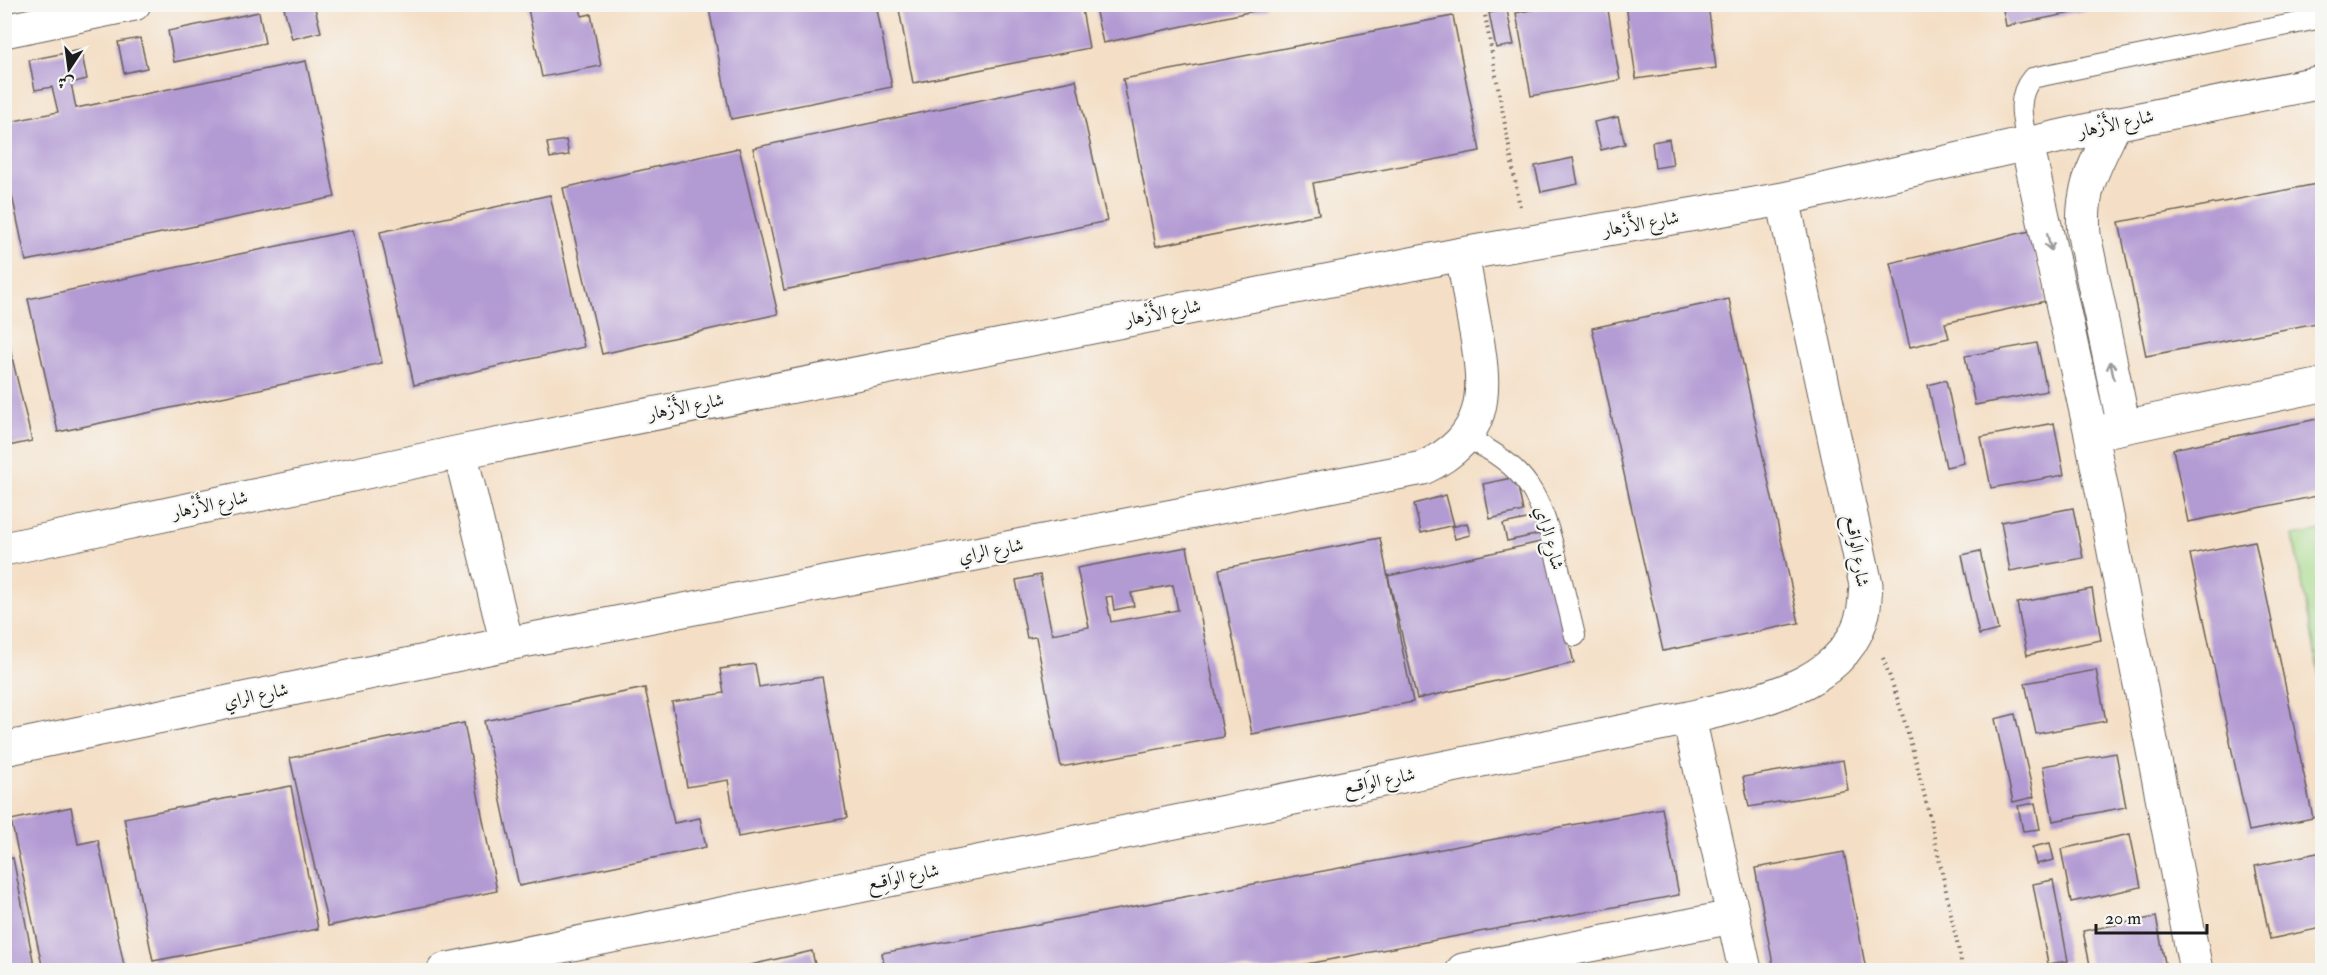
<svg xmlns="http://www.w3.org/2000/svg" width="2327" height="975" font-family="'IM FELL Double Pica',Amiri,serif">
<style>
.green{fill:#a5d989;stroke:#607a52;stroke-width:1.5}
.building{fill:#b29ad3;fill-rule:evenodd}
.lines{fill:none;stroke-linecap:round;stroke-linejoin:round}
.service-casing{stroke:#686058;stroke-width:22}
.minor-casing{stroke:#686058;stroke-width:35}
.path{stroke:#686058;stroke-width:4;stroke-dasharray:1.5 4.5;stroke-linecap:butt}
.service{stroke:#fff;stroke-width:20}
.minor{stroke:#fff;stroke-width:33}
.oneway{stroke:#999}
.labels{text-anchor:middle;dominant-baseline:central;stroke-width:4.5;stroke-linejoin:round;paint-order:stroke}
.street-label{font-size:18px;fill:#1c1c1c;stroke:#f6f6f2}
</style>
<rect width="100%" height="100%" fill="#f6f6f2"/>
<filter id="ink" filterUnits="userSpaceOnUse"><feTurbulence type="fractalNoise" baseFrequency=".0167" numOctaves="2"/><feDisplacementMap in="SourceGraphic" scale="12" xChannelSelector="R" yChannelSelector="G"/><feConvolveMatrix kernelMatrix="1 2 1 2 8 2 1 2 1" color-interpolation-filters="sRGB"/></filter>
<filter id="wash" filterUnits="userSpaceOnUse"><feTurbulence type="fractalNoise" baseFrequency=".008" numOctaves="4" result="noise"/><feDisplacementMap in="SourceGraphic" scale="24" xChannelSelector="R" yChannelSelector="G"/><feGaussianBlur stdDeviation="1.35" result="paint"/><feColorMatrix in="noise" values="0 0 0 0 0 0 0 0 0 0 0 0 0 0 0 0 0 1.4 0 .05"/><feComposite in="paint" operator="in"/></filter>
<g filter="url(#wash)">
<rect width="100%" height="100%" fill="#f4dfc6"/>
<path class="green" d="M2322,531V689L2293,536Z"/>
<g id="blocks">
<path class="building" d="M298,4H314L321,32L292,39L284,8Z
M527,4H579L582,16L591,14L601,66L542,77Z
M708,4H876L892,87L731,119Z
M898,4H1081L1089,48L913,83Z
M1094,4H1267L1268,8L1103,43Z
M1562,4H1607L1620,80L1531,96L1516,13Z
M1626,4H1708L1716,68L1636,79Z
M2002,4H2107V6L2006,26Z
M1507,10L1514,45L1496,48L1489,13Z
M259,12L265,43L174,62L168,31Z
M1453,16L1480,151L1313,183L1319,214L1156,246L1123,79Z
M140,38L147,68L124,73L118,42Z
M81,50L87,79L71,83L76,108L306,61L335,197L26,261L4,158V123L58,112L52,87L35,90L29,60Z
M1076,80L1107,221L784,290L753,148Z
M1618,117L1625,144L1601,150L1594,122Z
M1669,139L1673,165L1655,168L1652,142Z
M566,140L569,155L550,158L547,143Z
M739,148L778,314L602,354L563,188Z
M1573,158L1578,184L1541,192L1535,166Z
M2322,183V322L2146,356L2119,222Z
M550,195L584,347L414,385L380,232Z
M353,230L382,363L58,432L28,299Z
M2030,231L2046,301L1945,323L1949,338L1910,347L1890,263Z
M1729,299L1799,623L1663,651L1592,328Z
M4,324L32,441L4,447Z
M2037,343L2047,391L1975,405L1965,356Z
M1946,380L1964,463L1946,467L1928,385Z
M2322,418V495L2188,522L2173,449Z
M2054,423L2064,475L1991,488L1981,437Z
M1516,477L1523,511L1490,519L1483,484Z
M1446,495L1454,525L1421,533L1414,504Z
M2073,508L2083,558L2010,571L2001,522Z
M1536,517L1540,534L1507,541L1503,524Z
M1467,523L1470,535L1455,539L1452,527Z
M1380,538L1413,702L1252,734L1219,569Z
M1545,541L1574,663L1417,699L1388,576Z
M2255,541L2313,818L2249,831L2190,554Z
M1187,547L1224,737L1061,767L1036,637L1027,638L1016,580L1040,575L1052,634L1089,627L1077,568ZM1173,585L1178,610L1111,622L1106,597L1112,596L1114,610L1134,606L1131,593Z
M1980,551L1998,630L1979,635L1962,555Z
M2092,589L2101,640L2027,655L2017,603Z
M755,664L759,687L822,677L847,818L738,837L728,780L687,787L672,702L724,693L720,669Z
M2096,670L2106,721L2036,734L2025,683Z
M645,688L674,823L700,818L706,847L519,886L484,721Z
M2015,714L2034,797L2013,802L1995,719Z
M464,723L497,891L328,926L290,758Z
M2116,753L2126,807L2053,821L2043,766Z
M1843,760L1848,790L1749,807L1743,777Z
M291,786L318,929L153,961L124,818Z
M2035,803L2040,829L2023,831L2018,806Z
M71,807L78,844L98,840L125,970H43L11,820Z
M1662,808L1679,895L1274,970H885L882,953Z
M2130,834L2141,887L2071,902L2061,849Z
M2050,843L2054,860L2036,864L2032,847Z
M1844,852L1866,970H1774L1755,868Z
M2322,852V928L2270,939L2255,866Z
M13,858L35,970H4V860Z
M2053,880L2068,961L2048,964L2033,884Z
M2156,917L2166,968L2155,970H2091L2083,931Z
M812,951L816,969L808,970H729Z"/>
</g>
</g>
<g filter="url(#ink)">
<use href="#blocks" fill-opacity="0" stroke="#686058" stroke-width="1.5"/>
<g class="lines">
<g class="service-casing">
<path id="service" d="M2027,144C2023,121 2015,98 2032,78L2322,18
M1466,438C1528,466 1541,497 1557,560C1563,585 1569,611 1575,636"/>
</g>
<g class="minor-casing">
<path id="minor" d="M4,31L134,4
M2115,124C2095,166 2080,187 2084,235L2124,427
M2027,144L2091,434L2196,970
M2105,431L2322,385
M460,452L507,644
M4,549L460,452L1462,254L1783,199L2115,124L2322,82
M1689,718L1745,970
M4,749L507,644L1423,468C1488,437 1487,395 1476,332C1471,306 1467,280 1462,254
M444,970L1689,718C1752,701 1845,689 1863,613C1865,604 1865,594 1866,585L1783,199
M1463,970L1732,917"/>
</g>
<path class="path" d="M1483,4L1520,207
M1883,658C1921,758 1940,866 1963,970"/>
<use href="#service" class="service"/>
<use href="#minor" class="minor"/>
</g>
<defs><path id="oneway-shaft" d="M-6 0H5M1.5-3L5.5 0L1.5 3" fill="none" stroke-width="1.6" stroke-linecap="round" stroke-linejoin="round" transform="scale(1.5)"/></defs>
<g class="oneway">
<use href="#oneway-shaft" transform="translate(2049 242) rotate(78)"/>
<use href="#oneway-shaft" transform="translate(2112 370) rotate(-102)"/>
</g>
</g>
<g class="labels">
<g class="street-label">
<text transform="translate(2116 124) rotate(-12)">شارع الأَزْهار</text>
<text transform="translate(1641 224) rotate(-10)">شارع الأَزْهار</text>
<text transform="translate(1163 313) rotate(-11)">شارع الأَزْهار</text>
<text transform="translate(686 407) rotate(-11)">شارع الأَزْهار</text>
<text transform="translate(210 505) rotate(-12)">شارع الأَزْهار</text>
<text transform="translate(1549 538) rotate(74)">شارع الراي</text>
<text transform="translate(991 551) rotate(-11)">شارع الراي</text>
<text transform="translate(1857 551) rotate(81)">شارع الوَاقِع</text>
<text transform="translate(256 696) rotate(-12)">شارع الراي</text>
<text transform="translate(1379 781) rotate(-11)">شارع الوَاقِع</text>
<text transform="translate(903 877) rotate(-11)">شارع الوَاقِع</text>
</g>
</g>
<rect width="2327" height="975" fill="none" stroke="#f6f6f2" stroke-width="24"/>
<g transform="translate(69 69) rotate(193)" stroke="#f6f6f2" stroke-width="4.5" paint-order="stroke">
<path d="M0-4.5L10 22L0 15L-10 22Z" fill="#1c1c1c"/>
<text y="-9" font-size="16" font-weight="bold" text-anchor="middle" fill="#1c1c1c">ش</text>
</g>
<path d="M2096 924v9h111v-9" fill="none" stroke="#1c1c1c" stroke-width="3"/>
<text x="2105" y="924" font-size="18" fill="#1c1c1c" stroke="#f6f6f2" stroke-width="4.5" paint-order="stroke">20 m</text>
</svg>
